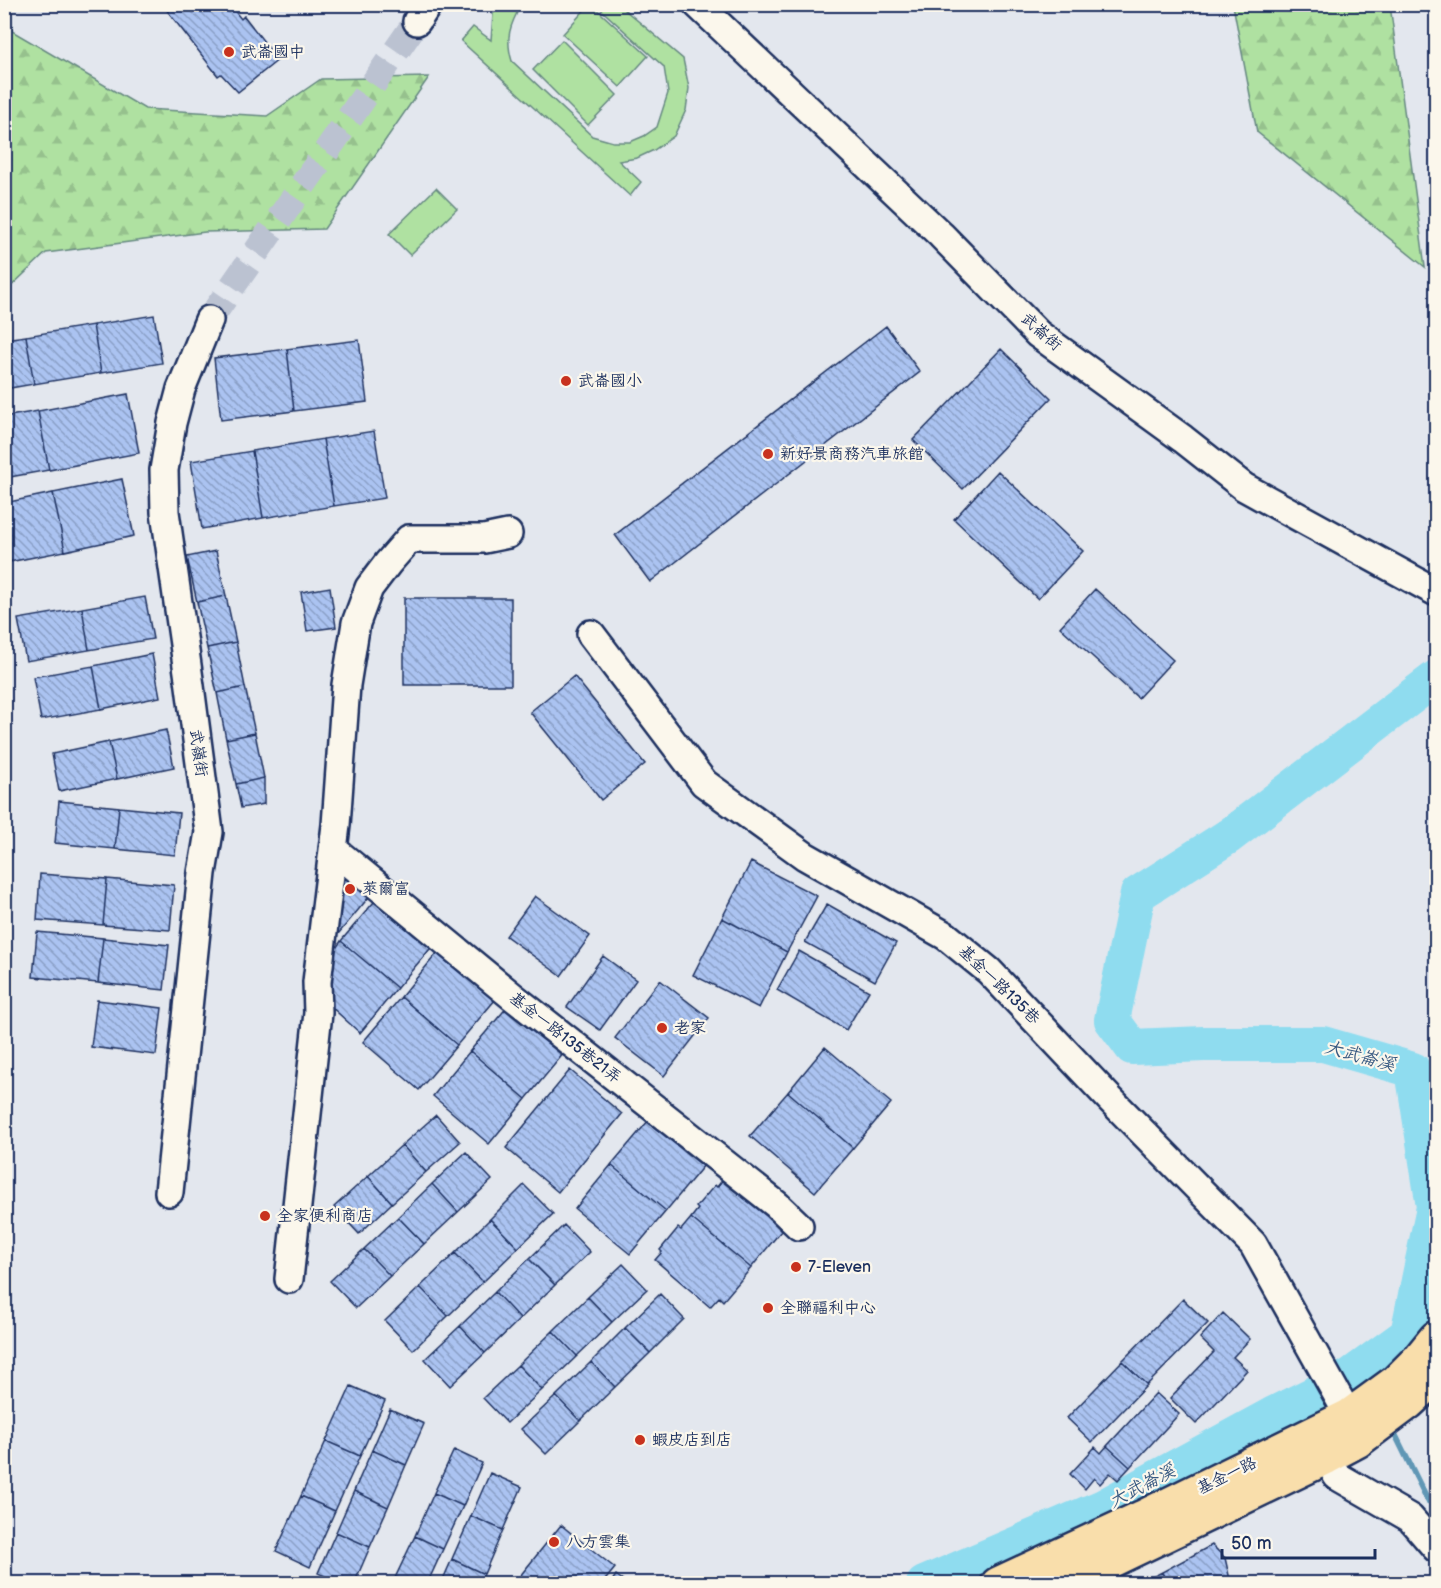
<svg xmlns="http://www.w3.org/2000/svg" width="1441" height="1588" font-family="'Balsamiq Sans','LXGW WenKai TC',sans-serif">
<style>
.forest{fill:url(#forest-firs);stroke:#658880;stroke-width:1.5}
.park{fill:#afe1a1;stroke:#658880;stroke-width:1.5}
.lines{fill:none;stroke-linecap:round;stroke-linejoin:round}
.stream{stroke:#6197b5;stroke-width:6}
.river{stroke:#8fdcef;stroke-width:36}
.building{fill:url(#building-back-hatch);stroke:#1b2f5e;stroke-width:1.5}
.minor-tunnel{stroke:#bbc2d1;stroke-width:27;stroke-dasharray:27 14;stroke-linecap:butt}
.minor-casing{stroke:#1b2f5e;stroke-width:32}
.major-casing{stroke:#1b2f5e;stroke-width:38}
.minor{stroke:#fbf7ec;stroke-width:27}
.major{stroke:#f9deab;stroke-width:33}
.poi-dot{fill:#c8321e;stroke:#fbf7ec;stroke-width:2}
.labels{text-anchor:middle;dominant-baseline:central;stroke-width:4.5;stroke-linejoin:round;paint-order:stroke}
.poi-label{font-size:16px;fill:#1b2f5e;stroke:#fbf7ec;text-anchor:start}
.street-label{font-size:16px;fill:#1b2f5e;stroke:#fbf7ec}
.water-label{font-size:18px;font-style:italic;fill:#385a82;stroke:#fbf7ec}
</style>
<defs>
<pattern id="forest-firs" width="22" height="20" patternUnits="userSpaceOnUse" patternTransform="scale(1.5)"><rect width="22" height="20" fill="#afe1a1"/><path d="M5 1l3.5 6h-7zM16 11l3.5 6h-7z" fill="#96c18d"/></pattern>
<pattern id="building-back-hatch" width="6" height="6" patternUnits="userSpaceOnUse" patternTransform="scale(1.5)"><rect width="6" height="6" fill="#abc3f1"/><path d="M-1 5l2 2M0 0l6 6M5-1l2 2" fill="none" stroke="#8a9fc6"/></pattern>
</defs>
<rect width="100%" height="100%" fill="#e3e7ee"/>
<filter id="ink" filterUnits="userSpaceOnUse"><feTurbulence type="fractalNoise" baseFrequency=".0167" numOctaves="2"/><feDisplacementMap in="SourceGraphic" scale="12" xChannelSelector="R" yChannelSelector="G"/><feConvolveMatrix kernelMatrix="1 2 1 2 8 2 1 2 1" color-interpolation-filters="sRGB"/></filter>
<g filter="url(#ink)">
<path class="forest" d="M5,4L11,5L12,31L145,109L267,116L321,79L429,77L324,229L205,232L46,253L5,292Z
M1233,5H1390L1425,267L1257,132Z"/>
<path class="park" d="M498,5H521C510,25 505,38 512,61L592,136L613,142H630L644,136L657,127L668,93L664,67L596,5H619L683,59L689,88L686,110L674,136L654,150L637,158L619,161L641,182L630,196L461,41L473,27L491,40L493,14Z
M589,5H592L648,56L620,87L563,34Z
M562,40L617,95L588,125L533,70Z
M436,188L457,209L410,255L389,234Z"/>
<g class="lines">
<path class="stream" d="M1368,1364L1374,1382
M1391,1426L1428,1501"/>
<path class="river" d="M924,1584L1103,1507L1272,1415L1349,1377L1408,1334L1434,1207L1413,1070L1323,1044H1204L1132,1047L1112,1020L1138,894L1229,836L1436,678"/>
</g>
<path class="building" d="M162,4H229L241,19L244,16L278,60L238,92L221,74L218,76Z
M154,315L162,363L101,373L93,325Z
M93,325L101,373L34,384L26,336Z
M886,326L920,372L650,582L615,535Z
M26,336L34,384L4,389V339Z
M359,340L367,402L294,411L287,349Z
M287,349L294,411L221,420L214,358Z
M1001,349L1051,398L963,489L913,440Z
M128,394L139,453L49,470L38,411Z
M38,411L49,470L4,478V417Z
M374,431L385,498L334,506L323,439Z
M323,439L334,506L263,518L252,451Z
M252,451L263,518L202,529L191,461Z
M998,471L1083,551L1038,599L954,519Z
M122,479L134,536L65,551L53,493Z
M53,493L65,551L4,563V503Z
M216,551L226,596L197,602L187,557Z
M330,587L336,627L307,631L301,592Z
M1095,589L1173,660L1138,698L1060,627Z
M226,596L236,642L207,648L197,602Z
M145,597L153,639L89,650L82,608Z
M404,598H511V685H404Z
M82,608L89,650L26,661L18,619Z
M236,642L245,687L217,693L207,648Z
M152,654L160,697L101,709L93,666Z
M93,666L101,709L41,720L33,677Z
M574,676L645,764L601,800L530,712Z
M245,687L255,733L226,739L217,693Z
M166,730L174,767L117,779L109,742Z
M255,733L264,778L236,784L226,739Z
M109,742L117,779L59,791L52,754Z
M264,778V804L241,808L236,784Z
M59,801L119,807L115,849L55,843Z
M119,807L179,813L175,855L115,849Z
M751,862L817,896L787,952L722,918Z
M347,866L374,891L339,933L328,922L333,887Z
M40,874L107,879L103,925L37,920Z
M107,879L174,885L170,930L103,925Z
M379,896L435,943L397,988L341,941Z
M535,896L590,936L561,976L506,936Z
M827,904L896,943L875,981L805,942Z
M722,918L787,952L759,1008L693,975Z
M37,932L103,938L98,983L33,977Z
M103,938L169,945L164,990L98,983Z
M341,941L397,988L360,1033L328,1004L325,964Z
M799,951L869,991L846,1030L777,990Z
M438,952L495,1000L457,1045L401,997Z
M603,956L636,980L600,1030L567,1007Z
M660,980L709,1018L664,1076L615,1038Z
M401,997L457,1045L419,1090L363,1042Z
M97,1000L162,1008L156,1055L91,1047Z
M508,1006L564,1053L526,1099L470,1051Z
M825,1047L891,1103L853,1148L788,1092Z
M470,1051L526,1099L489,1144L433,1096Z
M570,1070L622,1114L558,1192L506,1148Z
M788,1092L853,1148L815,1192L750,1136Z
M654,1114L709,1159L666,1211L611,1165Z
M436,1115L460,1142L426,1172L402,1145Z
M402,1145L426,1172L392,1203L368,1176Z
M466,1152L492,1180L458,1212L432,1184Z
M611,1165L666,1211L630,1254L575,1209Z
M727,1174L785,1222L779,1229L781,1231L751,1268L691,1218L698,1209L696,1207L715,1185L717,1187Z
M368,1176L392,1203L359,1234L334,1207Z
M432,1184L458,1212L424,1244L398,1217Z
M524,1185L553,1214L518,1248L490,1219Z
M398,1217L424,1244L390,1276L364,1249Z
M691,1218L751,1268L723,1301L719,1297L710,1307L655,1260L662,1252L660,1250L678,1228L681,1230Z
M490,1219L518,1248L483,1282L455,1253Z
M564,1225L590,1252L555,1285L529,1259Z
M364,1249L390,1276L356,1308L330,1281Z
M455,1253L483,1282L448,1316L420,1287Z
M529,1259L555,1285L520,1319L495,1292Z
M623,1264L647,1289L612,1322L588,1297Z
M420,1287L448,1316L413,1350L385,1321Z
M495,1292L520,1319L485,1353L460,1326Z
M660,1294L684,1319L650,1353L625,1328Z
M588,1297L612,1322L577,1356L553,1331Z
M1183,1299L1208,1323L1147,1385L1122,1361Z
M1223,1313L1250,1339L1233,1357L1247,1370L1196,1424L1170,1398L1214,1352L1200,1338Z
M460,1326L485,1353L450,1386L425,1359Z
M625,1328L650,1353L615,1387L591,1362Z
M553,1331L577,1356L542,1390L518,1365Z
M1122,1361L1147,1385L1092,1442L1067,1418Z
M591,1362L615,1387L580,1421L556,1396Z
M518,1365L542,1390L507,1423L483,1398Z
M351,1386L385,1401L360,1456L326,1441Z
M1156,1393L1179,1414L1130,1467L1107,1446Z
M556,1396L580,1421L546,1454L521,1429Z
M390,1409L424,1424L406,1465L372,1450Z
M326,1441L360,1456L335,1511L301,1496Z
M1107,1446L1130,1467L1118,1480L1110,1473L1100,1484L1094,1478L1085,1489L1070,1474L1095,1447L1101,1453Z
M372,1450L406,1465L388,1507L354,1491Z
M454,1450L482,1463L463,1506L434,1493Z
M490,1473L522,1487L503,1530L471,1516Z
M354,1491L388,1507L370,1547L336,1532Z
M434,1493L463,1506L443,1549L415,1536Z
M301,1496L335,1511L310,1567L276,1551Z
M471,1516L503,1530L484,1574L452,1559Z
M561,1525L615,1568L602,1584H530L520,1576Z
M336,1532L370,1547L354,1584H341L318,1573Z
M415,1536L443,1549L427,1584H406L395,1578Z
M1212,1545L1225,1558L1231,1584H1167L1162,1572Z
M452,1559L484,1574L480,1584H441Z
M1162,1572L1167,1584H1139Z
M616,1575L628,1584H610Z"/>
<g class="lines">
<path class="minor-tunnel" d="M209,320L417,21"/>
<g class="minor-casing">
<path id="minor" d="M697,4L941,235L1038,334L1183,439L1244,487L1436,592
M417,21L428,4
M591,634L704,783L805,856L946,936L989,971L1110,1099L1253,1244L1349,1416L1327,1457L1337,1476L1410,1518L1436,1548
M333,849L512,996L777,1205L799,1226
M169,1192L202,873L209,832L190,686L165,512L164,470L172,423L181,389L209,320
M289,1279L318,1013L317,982L336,825L346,685L356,623L369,588L388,563L409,539H484L508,534"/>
</g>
<g class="major-casing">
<path id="major" d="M998,1584L1143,1517L1349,1416L1397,1381L1419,1359L1436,1338
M1062,1584L1327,1457L1357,1441L1409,1402L1436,1377"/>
</g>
<use href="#minor" class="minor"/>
<use href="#major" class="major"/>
</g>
</g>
<g class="poi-dot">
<circle cx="229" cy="52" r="6"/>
<circle cx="566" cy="381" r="6"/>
<circle cx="768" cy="454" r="6"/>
<circle cx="350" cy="889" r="6"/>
<circle cx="662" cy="1028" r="6"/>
<circle cx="265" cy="1216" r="6"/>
<circle cx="796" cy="1267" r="6"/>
<circle cx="768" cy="1308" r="6"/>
<circle cx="640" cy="1440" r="6"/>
<circle cx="554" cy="1542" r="6"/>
</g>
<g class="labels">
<g class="poi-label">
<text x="241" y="52">武崙國中</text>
<text x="578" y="381">武崙國小</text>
<text x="780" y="454">新好景商務汽車旅館</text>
<text x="362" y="889">萊爾富</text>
<text x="674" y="1028">老家</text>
<text x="277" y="1216">全家便利商店</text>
<text x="808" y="1267">7-Eleven</text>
<text x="780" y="1308">全聯福利中心</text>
<text x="652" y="1440">蝦皮店到店</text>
<text x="566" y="1542">八方雲集</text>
</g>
<g class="street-label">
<text transform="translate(1041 332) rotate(41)">武崙街</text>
<text transform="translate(198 753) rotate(82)">武嶺街</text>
<text transform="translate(999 985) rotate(44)">基金一路135巷</text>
<text transform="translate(565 1038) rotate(38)">基金一路135巷21弄</text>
<text transform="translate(1227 1476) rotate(-26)">基金一路</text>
</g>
<g class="water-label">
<text transform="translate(1360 1056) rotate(15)">大武崙溪</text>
<text transform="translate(1142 1486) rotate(-28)">大武崙溪</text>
</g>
</g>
<rect width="1441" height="1588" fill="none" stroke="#fbf7ec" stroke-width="24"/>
<rect x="12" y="12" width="1417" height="1564" fill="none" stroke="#1b2f5e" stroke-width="2" filter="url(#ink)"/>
<path d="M1222 1549v9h153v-9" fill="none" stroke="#1b2f5e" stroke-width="3"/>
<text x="1231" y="1549" font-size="18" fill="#1b2f5e" stroke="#fbf7ec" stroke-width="4.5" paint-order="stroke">50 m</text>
</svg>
